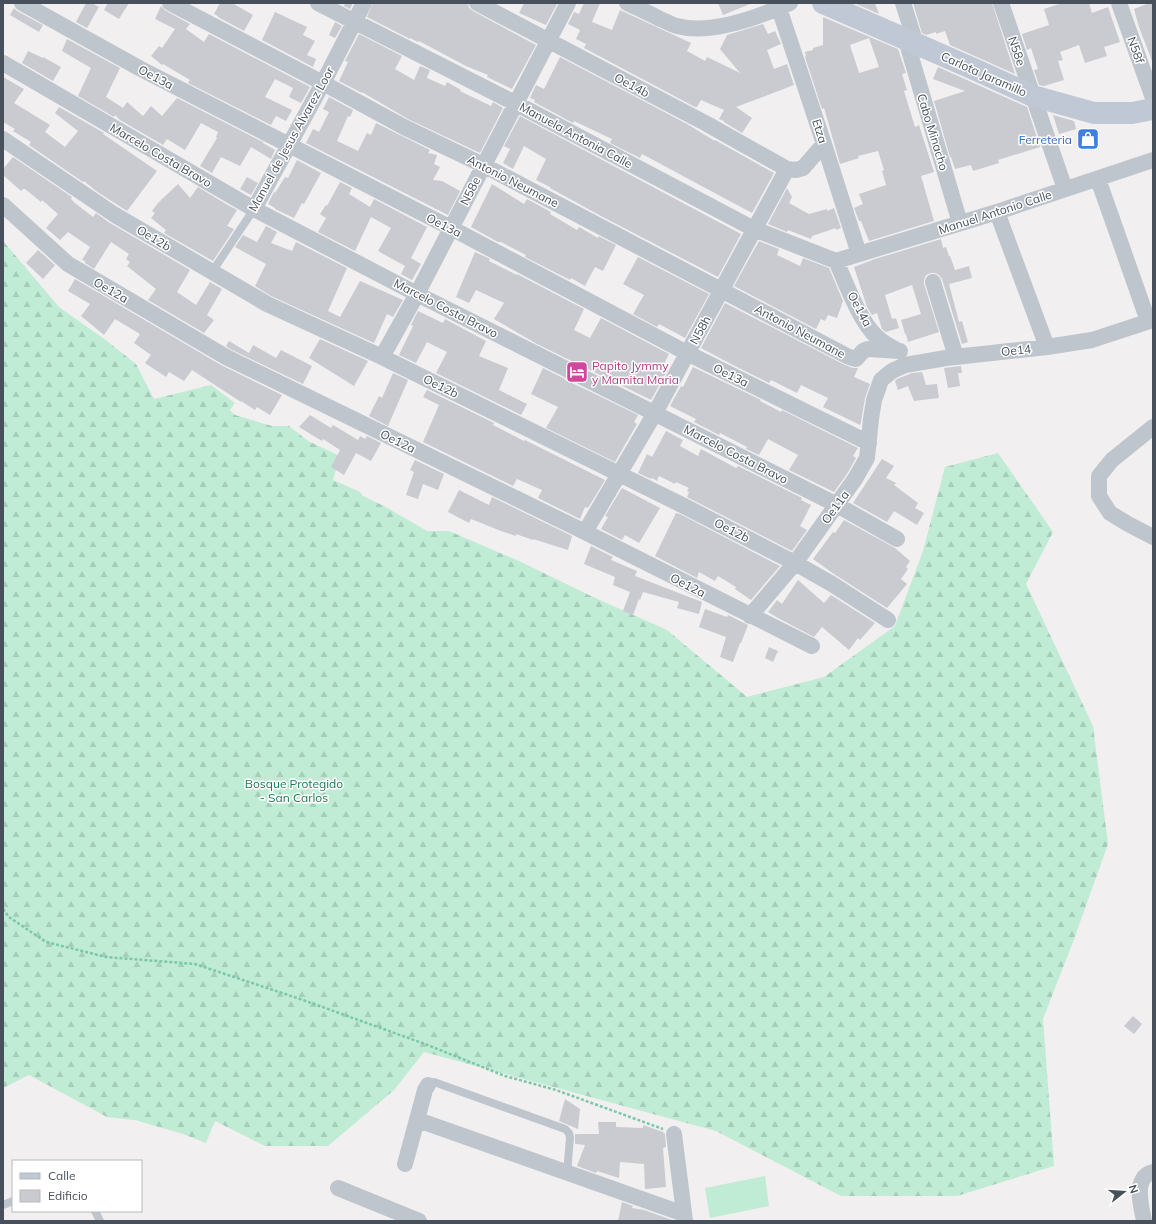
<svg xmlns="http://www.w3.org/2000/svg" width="1156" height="1224" font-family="Mulish,sans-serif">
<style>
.forest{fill:url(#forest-firs)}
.pitch{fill:#c0ecd6}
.building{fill:#c9cbd1;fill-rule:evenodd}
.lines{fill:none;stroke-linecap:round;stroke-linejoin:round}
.path{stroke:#7ac8a9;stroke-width:2.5;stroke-dasharray:3 2;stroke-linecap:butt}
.lane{stroke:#bec5cd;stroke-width:8}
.street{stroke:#bec5cd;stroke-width:16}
.secondary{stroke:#c1c8d5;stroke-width:22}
.labels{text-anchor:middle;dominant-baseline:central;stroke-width:3;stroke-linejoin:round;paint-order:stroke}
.street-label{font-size:12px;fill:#48505b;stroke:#fff}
.shop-label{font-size:12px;fill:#366cbe;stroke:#fff;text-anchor:end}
.hotel-label{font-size:12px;fill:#b23c85;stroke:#fff;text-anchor:start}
.park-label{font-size:12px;fill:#1d7954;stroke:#fff}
</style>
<defs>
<pattern id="forest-firs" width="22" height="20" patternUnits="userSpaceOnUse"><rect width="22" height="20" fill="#c0ecd6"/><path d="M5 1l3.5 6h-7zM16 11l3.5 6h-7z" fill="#a6ccba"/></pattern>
</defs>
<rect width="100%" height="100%" fill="#f1efef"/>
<path class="forest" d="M3,241L59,307L107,341L136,364L154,399L211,385L235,403L230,410L235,415L272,426H289L308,441L340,456L333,480L360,492L363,496L384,506L427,531H449L519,561L591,596L667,630L747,697L824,677L895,626L923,551L945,467L998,453L1053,532L1026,584L1093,726L1108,844L1073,942L1043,1019L1054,1166L957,1196H841L716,1131L424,1052L394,1090L328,1146H265L215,1121L206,1143L183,1134L135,1120L107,1117L29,1075L3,1088Z"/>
<path class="pitch" d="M765,1176L769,1206L710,1218L705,1188Z"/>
<path class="building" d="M86,3H92L99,7L87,28L76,22Z
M108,3H129L119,19L104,10Z
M220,3H232L253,15L244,31L218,17V16L214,14Z
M345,3H353L350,9L344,6Z
M373,3H468L469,8L473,11L536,45L512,89L487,77L488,75L466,66L419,41L418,42L410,38V39L367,17Z
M524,3H556L557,4L546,25L519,13Z
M584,3H600L592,22L612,30L620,10L691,43L687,51L705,61L707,57L740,73L720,49L727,35L763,24L768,34L775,31L781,44L767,50L774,69L787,64L794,85L736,107L752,118L742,133L724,122V121L719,119L724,110L701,100L697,107H695L584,48L586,44L576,39L580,30L568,24L574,12L579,14Z
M718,3H750V4L723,15Z
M854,3H875L879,14Z
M913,3H992L1015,74L950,45L945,31L936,34V32L926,35L922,33Z
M1062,3H1089L1092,13L1108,7L1120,42L1104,47L1107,56L1085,63L1079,45L1060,52L1063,60L1058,61L1064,80L1044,86L1039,85L1034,70L1038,69L1031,48L1027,50L1022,34L1049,25L1044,9Z
M1149,3H1153V61H1152L1139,27L1134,9Z
M161,6L166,11L190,24L186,29L204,42L209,34L310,87L301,103L289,97L293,88L275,79L265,97L292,110L286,121L276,116L271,125L188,83L190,80L163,64L162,65L151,56L159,46L162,48L175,29L155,19Z
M14,8L17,11L43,25L39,32L10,15Z
M275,12L307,27L303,35L315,41L307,55L316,59L313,67L262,40Z
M823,17L898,49L906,73L902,74L907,90L904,91L915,127L919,125L934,172L921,176L934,221L869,241L861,221H859L854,208L863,204L859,194L886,185L882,171L884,170L878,151L858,156L859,158L840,164L824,108L822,109L805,57L806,56L805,52L813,50V48L823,45ZM869,38L879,67L859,73L850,45Z
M335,22L342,26L335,38L329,35Z
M359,34L402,56L395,69L414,80L420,66L430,70L427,78L445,86L447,82L461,90L460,91L491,106L493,102L503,108L480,153L408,119L362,92V93L339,81L348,62L345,61Z
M67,39L120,68L106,97L123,108L127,102L143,116L151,106L162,116L177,98L263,142V143L275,150L271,159L251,147L240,166L221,157L212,173L200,166L217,138L216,137L218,132L201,123L185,150L167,139L163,145L120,120L115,115L114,117L78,96L91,68L62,51Z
M28,51L43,58V57L61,67L53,81L22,63Z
M560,57L687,124L715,141V140L774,173L752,213L642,154L640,158L610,143L612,139L574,121L573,123L534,102L535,100L530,98L536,85L544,89Z
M938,67L1027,107L1040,147L998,160L999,163L973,171L971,165L955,169L951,157H950L934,101L965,91L933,79Z
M3,77L24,89L14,103L50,125L45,132L65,147L78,131L55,113L59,107L104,133L103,134L157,171L127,211L96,191L84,181L83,182L29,145L31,142L13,131L15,129L3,122Z
M329,97L353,110L350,117L348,116L337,141L358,151L367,133L371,135L376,123L430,150L428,153L437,155L434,164L440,167L433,180L442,181L460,191L448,215L306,143L313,129L319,132L329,112L323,109Z
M1053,115L1074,121L1076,129L1059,134Z
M520,116L741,234L718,277L601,216L550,188V187L536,180L546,159L524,146L513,169L503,163L510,149L504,146Z
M13,157L72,197L71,199L75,203L93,217L96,213L110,223L190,270L177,292L196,305L210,282L222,289L207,315L214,320L204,333L148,300L156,289L127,266L130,262L126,259L129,254L111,242L94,269L85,263V261L82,260L90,247L68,232L60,240L46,228L58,214L42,200L41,202L25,189H23L21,191L3,175V169Z
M297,160L321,173L304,204L302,203L294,218L275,209V208L268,204L274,192L275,193L285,177L288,178Z
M247,177L258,183L251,195L240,189Z
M340,182L352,188L349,194L370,207L374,199L427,227L411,258L421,264L412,280L401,274L405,266L378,251L391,228L371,217L355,251L318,232L326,218L320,214L326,205L327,206Z
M178,184L190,198L198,187L226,204L237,210L227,226L234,229L213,261L164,233L166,230L151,218L155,213L152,211L158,203Z
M492,184L524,204L527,199L551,212L550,214L577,230L579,227L598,238V236L616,245L603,271L595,267L585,286L571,278L570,280L525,257L526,255L501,242H498L471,227Z
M787,188L792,197L789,203L809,214L827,209V211L834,208L841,228L836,230V228L812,236L811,239L788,230L787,232L768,224Z
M266,226L277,232L271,243L292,251L296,242L347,268L328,311L340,317L360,281L403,300L393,317L387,314L374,343L271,296L255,286L266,264L235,247L243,235L257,242Z
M941,239L943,248L946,247L949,256H950L955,270L969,266L972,278L949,284L959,322L962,321L968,342L962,344L942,279L939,275L935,273H931L926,275L924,280V284L939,332L908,342L906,334H905L901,320L921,314L912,285L885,295L892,319L896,318L899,328L886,332L882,329L877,313L872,315L867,307L854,267L875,259Z
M759,241L779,249L777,255L800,266L803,258L829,268L843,301L837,318L828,315L825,321L821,319L816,329L734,286Z
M38,250L55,265L43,279L26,263Z
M475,252L490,259L489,261L517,275V274L584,309L574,330L590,338L601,318L669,354L663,366L668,369L651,400L537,344L494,319L504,303L476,290L469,303L456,297Z
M638,257L709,294L685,338L659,324L657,327L633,314L644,295L623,284Z
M75,279L221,365L282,395L270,415L257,407L255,410L241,401V402L192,370L184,381L169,372L166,377L145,363L151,355L134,343L140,334L115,319L104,335L81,316L90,304L68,291Z
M725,303L845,365L853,368H858L854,377L870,384L865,398L861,422L860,425L823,407L828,398L801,385L797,393L771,380L769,383L731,364L701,348Z
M418,311L443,323L445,319L486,341L479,356L508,368L499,390L527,404L521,415L436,373L447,352L427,342L416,363L399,355L413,326L411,325Z
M320,339L368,361L354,386L309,358Z
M229,341L249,353L253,345L276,358L281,350L312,366L303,384L230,349L226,346Z
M961,366L962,373H958L960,386L948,388L944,368Z
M693,367L761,400L760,401L781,412L782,410L858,448L853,456L856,458L847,474L834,492L789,470L798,455L768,439L759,455L746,449L747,447L720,433L719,435L694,422L696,419L670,406L681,386L683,387Z
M543,368L565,379V380L587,390L638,415L634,422L637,424L615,462L546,428L558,407L531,394Z
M922,372L926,385L937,384L939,398L914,401L908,386L898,390L895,381L897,379L912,373Z
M393,373L408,380L388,426L369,416L379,396L382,398Z
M427,390L494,423L493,425L524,441L525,440L605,480L588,508L585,507L580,519L538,498L542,490L517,479L513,486L423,442L439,405L423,397Z
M310,415L331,428L333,425L358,440L360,436L365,439L367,436L381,443L371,461L356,453L344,475L331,467L340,450L323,439L322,441L299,427Z
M666,431L683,440L680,446L698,456L701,449L736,468L738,466L802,498L801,500L811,505L800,526L807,530L792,551L687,497L689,492L687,491L689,488L676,482L675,484L659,476L657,481L652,478L651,479L638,473L647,454L652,457Z
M882,459L894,466L886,478L896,483L894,485L918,503L915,508L924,513L917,525L894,511L887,522L853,503Z
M415,460L444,474L438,490L423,484L418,499L406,495L414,472L410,470Z
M622,488L660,508L639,543L625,535L622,540L601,529L608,517L605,516Z
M459,490L489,505L492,497L572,536L568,550L533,539V540L516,534V536L501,531L471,519L469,523L448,512Z
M676,513L680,514L780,566L751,600L735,589L736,587L718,576L715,581L699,572L697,578L655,556Z
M844,520L895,548L910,561L906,567L908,569L901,579L907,584L887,608L834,574L813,559L833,532L835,533Z
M591,546L613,557L611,560L637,571L635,576L702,602L699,614L677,608L679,602L643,592L640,600L639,599L633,615L623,611L630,592L613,585L615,577L584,564Z
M798,580L824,603L831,595L875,623L860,640L858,638L849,650L822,627L814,637L778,618L768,612L777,600L782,604Z
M705,609L727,617L728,615L748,625L741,643H740L733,662L720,657L726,637L699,627Z
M769,647L778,651L773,662L765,658Z
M1133,1016L1142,1024L1134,1034L1124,1026Z
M565,1099L580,1109L578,1129L559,1121Z
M598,1122H616V1127L643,1128V1125L663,1132L665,1134L666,1147L663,1148L666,1187L645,1189L644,1164L620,1162L619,1178L597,1171L596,1173L577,1166L585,1145L575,1144V1134H599Z
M622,1202L633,1206L632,1208L644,1210L675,1221H618Z"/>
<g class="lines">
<path class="path" d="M3,909L9,917L46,942L106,957L195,964L303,1000L425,1044L505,1076L556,1090L663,1129"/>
<path class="lane" d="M212,272L254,209
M428,1085L434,1082L565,1129L569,1133L570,1138L567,1173
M3,1205L13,1201
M95,1211L100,1221"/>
<path class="street" d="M22,3L139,68L451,228L687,353L869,443
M170,3L323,83L404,127L483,165L849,357L856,359L863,351L868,349L900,351
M318,3L515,103L754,229L836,261
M477,3L707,124L787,169L796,170L803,168L824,144
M627,3C638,8 649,13 660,19C666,21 672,25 677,26C711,35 759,17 790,3
M903,3L916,44
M1001,3L1065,189
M1119,3L1153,98
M779,8L824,144L859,254
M906,40L960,223
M3,63L254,209L417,294L837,505L897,539
M3,139L115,215L267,304L382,357L684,506L795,563L832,584L888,620
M1098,179L1148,321
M3,205L68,264L226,357L585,532L812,646
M254,209L323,83L364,3
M997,212L1047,347
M836,261L997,212L1153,160
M836,261C846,283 860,322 877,337C882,342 889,346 895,349
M933,282L956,357
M382,357L417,294L568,3
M1153,427L1112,460L1099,476V496L1110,513L1128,524L1153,537
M585,532L655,413L787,169
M750,616L795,563L855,479L867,458L871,419L874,400L878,389L881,380L892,371L905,365L946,358L1047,347L1092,340L1153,320
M418,1120L684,1214
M674,1134L685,1221
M405,1164L425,1090L428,1085
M338,1188L419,1221
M1144,1221C1142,1209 1136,1190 1143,1179C1145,1175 1149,1173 1153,1172"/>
<path class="secondary" d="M823,3L976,70L1033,96L1094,113H1132L1153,109"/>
</g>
<defs>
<g id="shop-square" transform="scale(1.15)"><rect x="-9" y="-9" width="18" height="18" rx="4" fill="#3f7fe0" stroke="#fff"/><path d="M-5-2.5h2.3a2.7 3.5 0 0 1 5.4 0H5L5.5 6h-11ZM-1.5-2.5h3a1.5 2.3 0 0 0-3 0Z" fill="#fff"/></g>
<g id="hotel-square" transform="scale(1.15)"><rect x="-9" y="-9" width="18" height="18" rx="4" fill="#d1479c" stroke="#fff"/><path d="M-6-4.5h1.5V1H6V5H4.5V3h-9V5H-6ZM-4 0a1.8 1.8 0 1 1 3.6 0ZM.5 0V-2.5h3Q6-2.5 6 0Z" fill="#fff"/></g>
</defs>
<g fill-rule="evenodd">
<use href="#shop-square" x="1088" y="139"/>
<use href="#hotel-square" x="577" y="372"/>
</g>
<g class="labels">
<g class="street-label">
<text transform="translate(1136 50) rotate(70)">N58f</text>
<text transform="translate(1017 51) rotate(71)">N58e</text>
<text transform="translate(984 74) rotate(24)">Carlota Jaramillo</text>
<text transform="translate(156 77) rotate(28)">Oe13a</text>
<text transform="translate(632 85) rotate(28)">Oe14b</text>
<text transform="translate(820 131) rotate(72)">Etza</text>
<text transform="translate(933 132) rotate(73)">Cabo Minacho</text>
<text transform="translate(576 135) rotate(28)">Manuela Antonia Calle</text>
<text transform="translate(291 139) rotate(-61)">Manuel de Jesus Alvarez Loor</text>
<text transform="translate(161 155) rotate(30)">Marcelo Costa Bravo</text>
<text transform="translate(513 181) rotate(27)">Antonio Neumane</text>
<text transform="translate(470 191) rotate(-63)">N58e</text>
<text transform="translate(995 212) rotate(-18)">Manuel Antonio Calle</text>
<text transform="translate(444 225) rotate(27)">Oe13a</text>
<text transform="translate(154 238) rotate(31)">Oe12b</text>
<text transform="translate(111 290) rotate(30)">Oe12a</text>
<text transform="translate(446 308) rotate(27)">Marcelo Costa Bravo</text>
<text transform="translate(860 309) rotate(62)">Oe14a</text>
<text transform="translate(700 330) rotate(-62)">N58h</text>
<text transform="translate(800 331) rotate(28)">Antonio Neumane</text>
<text transform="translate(1016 350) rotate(-6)">Oe14</text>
<text transform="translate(731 375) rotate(26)">Oe13a</text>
<text transform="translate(441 386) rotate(26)">Oe12b</text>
<text transform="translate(398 441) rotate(26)">Oe12a</text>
<text transform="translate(736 454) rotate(27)">Marcelo Costa Bravo</text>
<text transform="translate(835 507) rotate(-54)">Oe11a</text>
<text transform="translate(732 530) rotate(27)">Oe12b</text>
<text transform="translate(688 585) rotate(27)">Oe12a</text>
</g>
<g class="shop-label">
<text x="1072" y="139">Ferreteria</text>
</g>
<g class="hotel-label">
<text x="592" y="365">Papito Jymmy<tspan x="592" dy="14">y Mamita Maria</tspan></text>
</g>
<g class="park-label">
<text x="294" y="783">Bosque Protegido<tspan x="294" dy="14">- San Carlos</tspan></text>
</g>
</g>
<rect width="1156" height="1224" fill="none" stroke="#48505b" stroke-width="8"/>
<rect x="12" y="1160" width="130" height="52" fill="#ffffff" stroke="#b6b9bd"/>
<rect x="20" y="1173" width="20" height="6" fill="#c1c8d5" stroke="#b6b9bd"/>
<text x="48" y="1180" font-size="12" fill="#48505b">Calle</text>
<rect x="20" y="1190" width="20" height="12" fill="#c9cbd1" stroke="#b6b9bd"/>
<text x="48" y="1200" font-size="12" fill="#48505b">Edificio</text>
<g transform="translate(1124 1192) rotate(73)" stroke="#ffffff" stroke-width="3" paint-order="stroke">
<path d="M0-3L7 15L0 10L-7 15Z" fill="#48505b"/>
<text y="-6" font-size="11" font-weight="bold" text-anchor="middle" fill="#48505b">N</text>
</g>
</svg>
